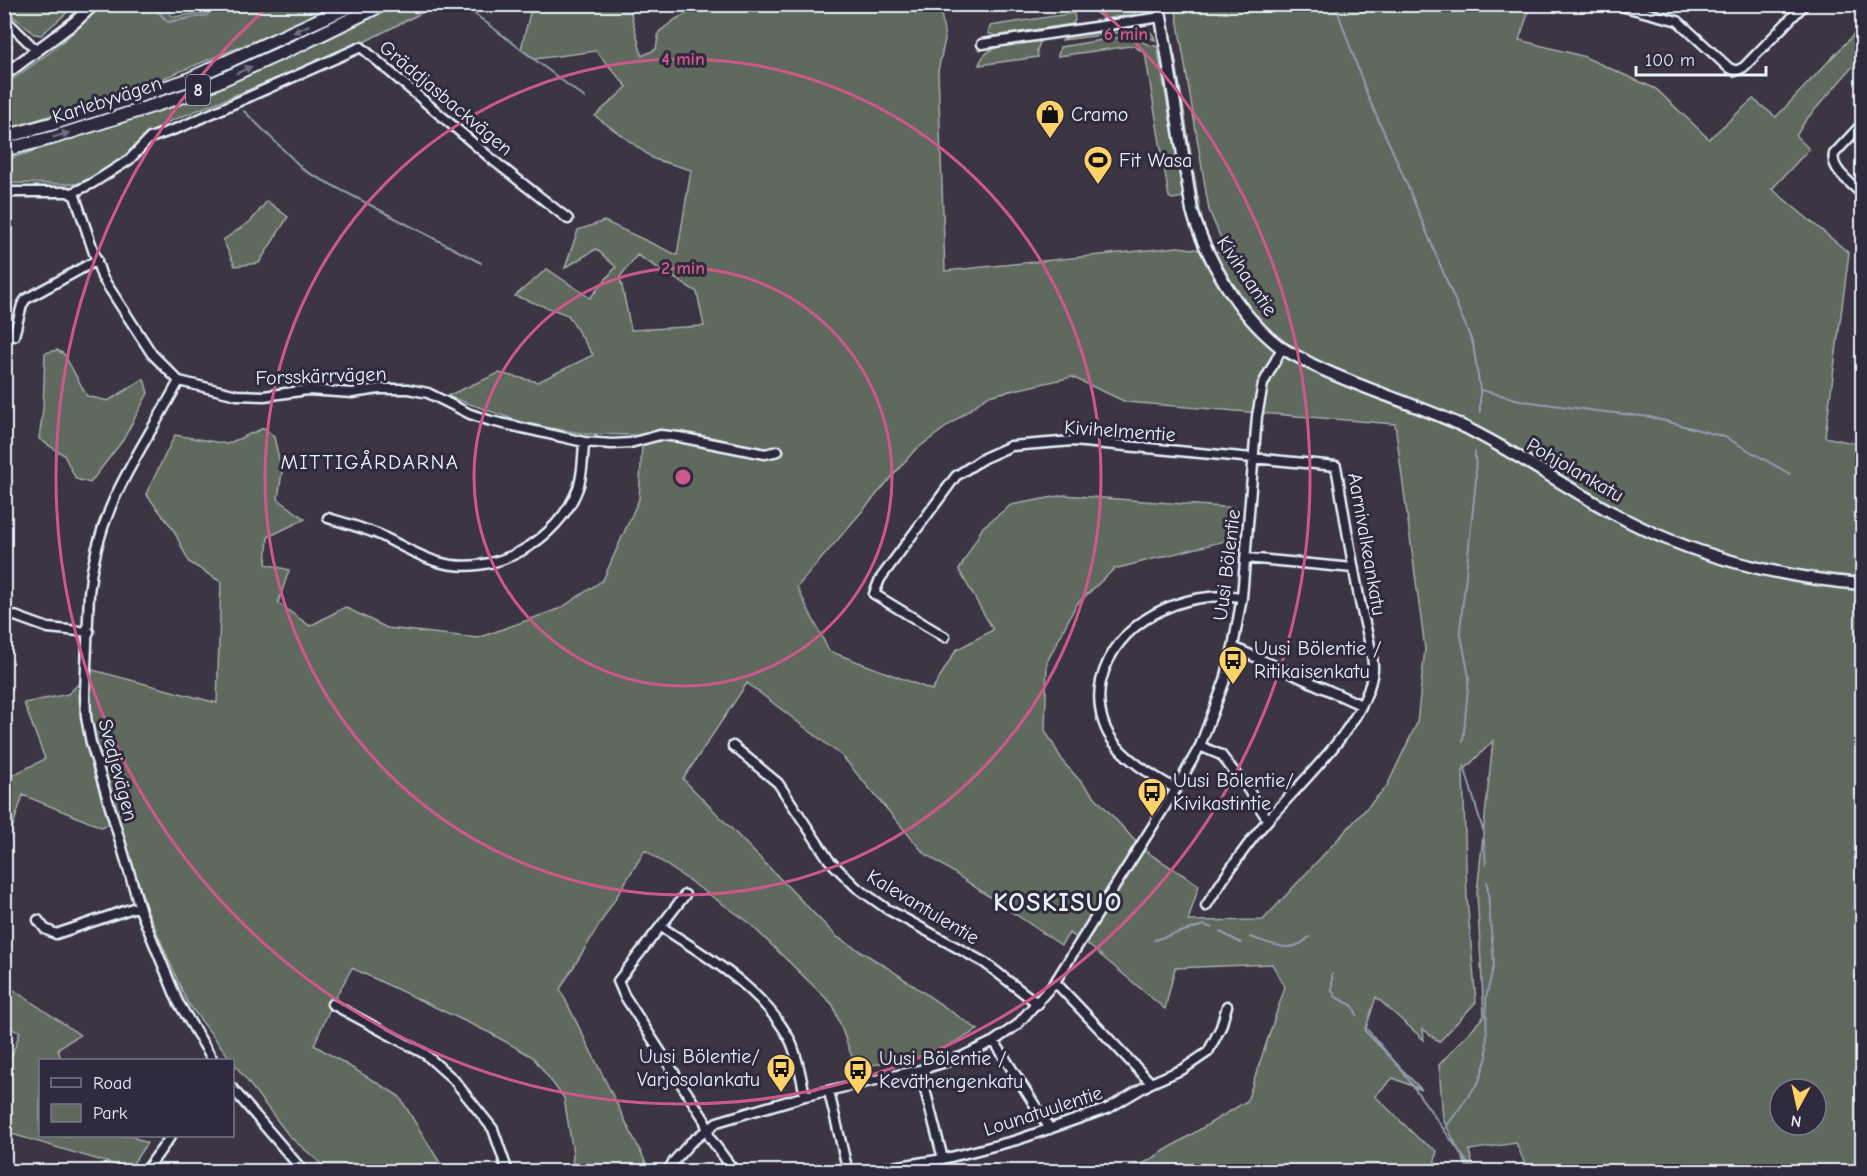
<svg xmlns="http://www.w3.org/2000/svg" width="1867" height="1176" font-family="'Comic Neue',sans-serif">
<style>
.green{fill:#5f695d;stroke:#a4adaa;stroke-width:1.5;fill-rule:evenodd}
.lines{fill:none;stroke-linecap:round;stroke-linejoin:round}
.stream{stroke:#909daf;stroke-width:2}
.minor-casing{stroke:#e8f1f8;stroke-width:13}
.major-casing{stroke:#e8f1f8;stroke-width:15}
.highway-casing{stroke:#e8f1f8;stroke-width:16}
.minor{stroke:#2f2a3d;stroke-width:8}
.major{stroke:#2f2a3d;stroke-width:10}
.highway{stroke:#2f2a3d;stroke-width:12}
.oneway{fill:#70707e}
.ring{fill:none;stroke:#cd598a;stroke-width:3}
.labels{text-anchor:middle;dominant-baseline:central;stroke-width:6;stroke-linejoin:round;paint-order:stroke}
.shield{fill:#2f2a3d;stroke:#b0b5c0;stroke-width:1.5}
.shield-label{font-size:18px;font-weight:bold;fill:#e8f1f8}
.street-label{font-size:20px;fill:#e8f1f8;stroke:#2f2a3d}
.poi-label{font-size:20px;fill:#e8f1f8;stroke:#2f2a3d;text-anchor:start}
.neighbourhood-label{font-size:21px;letter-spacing:1.5px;fill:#e8f1f8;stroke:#2f2a3d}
.district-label{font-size:26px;font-weight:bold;letter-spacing:1.5px;fill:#e8f1f8;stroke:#2f2a3d}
.centre{fill:#cd598a;stroke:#2f2a3d;stroke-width:3}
.ring-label{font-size:18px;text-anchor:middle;font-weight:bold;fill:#cd598a;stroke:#2f2a3d;stroke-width:6;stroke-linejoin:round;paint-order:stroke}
</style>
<rect width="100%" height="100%" fill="#3c3543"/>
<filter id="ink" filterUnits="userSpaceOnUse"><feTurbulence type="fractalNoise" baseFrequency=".0167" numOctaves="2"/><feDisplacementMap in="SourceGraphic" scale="12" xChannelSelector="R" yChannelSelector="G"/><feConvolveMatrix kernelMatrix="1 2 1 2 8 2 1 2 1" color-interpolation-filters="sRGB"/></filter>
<g filter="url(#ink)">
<path class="green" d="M5,4H76V5L41,35L34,34L5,9Z
M102,5H163L173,17L222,10L236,5H334L288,27L152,83L5,130V85L57,47Z
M397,5H437L352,48L166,123L145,136L113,167L77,184L5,183V160C139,118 272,71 397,5Z
M532,5H635L631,14L642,56L656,49L659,32L676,19L694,10L692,5H940L945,39L938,71L945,271L1178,247L1209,251L1196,210L1173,52L1175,56L1200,210L1205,233L1214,251L1227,253L1209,210L1175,5H1531L1519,40L1582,56L1656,89L1709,139L1753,99L1776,117L1862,26V56L1805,121L1796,136L1809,149L1772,189L1849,253L1825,437L1862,445V1171H1528L1516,1143L1469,1150L1474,1171H1469L1443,1119L1439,1065L1484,1016L1477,893L1493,741L1463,771L1467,898L1476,1002L1439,1042L1423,1029L1424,1040L1376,997L1365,1031L1422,1090L1393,1078L1375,1096L1419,1139L1437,1151L1433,1171H1118L1146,1162L1247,1101L1285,987L1272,964L1175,968L1165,1009L1086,943L1069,933L1061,945L923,852L842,756L747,683L683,779L837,937L888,968L978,1030L933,1054L856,1068L833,1005L747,921L645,850L560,989L650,1171H572L573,1153L564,1098L533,1057L490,1033L352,968L332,1004L314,1045L399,1096L445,1171H326L316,1159L290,1137L187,1002L146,907L119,821L101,827L23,795L5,850V779L45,759L24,703L68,694L93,670L217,703L221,582L189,562L173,529L146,494L175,435L227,444L264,428L274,437L282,472L278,499L305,519L268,537L266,564L289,570L278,603L310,626L345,607L387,628L478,638L561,608L603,580L639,499L642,445L635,435L586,434L527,424L447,396L499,373L538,382L593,355L568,315L515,296L547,269L590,298L616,267L596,249L565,268L578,230L604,221L677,255L691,170L654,159L595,116L627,87L596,51L535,59L521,49ZM637,255L697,292L704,326L631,330L620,277ZM1072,377L1126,402L1395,424L1425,649L1417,723L1387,786L1263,920L1188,921L1199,885L1145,851L1138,844L1064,763L1045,730L1047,662L1076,605L1114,569L1229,540L1236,508L1064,495L1011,505L983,527L959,570L993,630L956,650L932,690L829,651L797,587L914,451L988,396ZM1780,1089H1816V1125H1780Z
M1094,5L1095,4L1146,5L1135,14L1104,19L1095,12Z
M1074,13L1075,20L1073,24L995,36L988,33L990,26Z
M1137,27C1146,28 1153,31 1155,40L1133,31L1063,40L1067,37Z
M5,31C13,40 16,52 5,60Z
M1127,36C1139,37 1146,47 1157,46L1184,197L1172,199L1169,197L1145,53L1134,46H1130L1058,56L1060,47Z
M1038,41L1040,42L1037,50L1038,57L979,65C985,42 1019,44 1038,41Z
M267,201L288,217L259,263L235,266L223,240L251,221Z
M57,350L64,354L87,396L108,401L144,379L148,393L123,440L90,483L76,479L64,455L39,439L43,409L45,353Z
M5,984L80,1035L58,1048L61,1060H40V1136H131L147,1143L129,1169L5,1132V1076L20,1032L5,1027Z"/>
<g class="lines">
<path class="stream" d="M151,4L168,22L208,15
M1335,4L1368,97L1398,163L1473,344L1480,390V412
M463,5L585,98
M244,111L305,171L481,263
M1481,390L1524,401L1597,411L1650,417L1725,437L1790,474
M1463,742L1469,677L1460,630L1476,480L1475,452
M1464,766L1483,830L1486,865
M1220,932L1241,943
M1250,937C1271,943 1292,956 1309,937
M1154,940L1204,925L1212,928
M1332,974V991L1336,997L1353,1006L1357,1015
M1365,1027L1400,1068L1474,1172
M1444,1130L1479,1081L1487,1057L1486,998L1494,964L1487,882"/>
<g class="minor-casing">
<path id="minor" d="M1613,4L1678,21L1729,68L1736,71L1744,67L1805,4
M4,18L37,51
M982,44L1161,17
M1862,124L1834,154C1830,169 1852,184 1862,194
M72,193L91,184L129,160L150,138L181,127L361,47L494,161L568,219
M4,194L12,192H68L75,196L102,277L152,354L179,381L237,395L264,396L308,390L352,393L379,389H408L428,393L470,414L491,421L584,442L612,444L630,443L660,435L679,437L765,454L778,451
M14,336L22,305L26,299L97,260
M179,381C140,454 97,506 89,593L85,693L86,717L91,743L141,912L178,1002L213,1060
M328,518C345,523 363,528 380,535C398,544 418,556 438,562C494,578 558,541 578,488C583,474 583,457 584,442
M1246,558L1353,568
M4,612L48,628L89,632
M945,637L874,594L880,579L956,476L984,458L1011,446L1073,441L1336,466C1344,512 1351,557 1360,602C1363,618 1374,654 1373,669C1369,721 1301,782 1268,820C1244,847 1225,876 1206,906
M1233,647L1361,705
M733,746L778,783L829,860L856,887L887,909L985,963L1038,1004
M1200,746L1221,755L1247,788L1268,820
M1176,789C1153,776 1122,758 1109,735C1100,719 1097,698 1101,681C1116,620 1183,590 1242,597
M685,895L618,981L624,995L704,1119L710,1138L735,1172
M38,920L45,929L56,934L139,906
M660,926C707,957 760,986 789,1038C797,1053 802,1080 805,1096
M1055,982L1151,1083
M332,1004L425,1054L453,1079L493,1129L508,1172
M994,1041L1050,1129
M920,1070L943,1159
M232,1088L304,1172
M829,1092L848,1172
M145,1172L171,1136
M667,1172L674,1161L690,1143L717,1122L805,1096L920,1070L961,1057L994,1041L1017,1025L1055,982L1176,789L1200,746L1225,680L1233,647L1242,597L1257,416L1263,384L1282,348
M862,1172L943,1159L1017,1140L1109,1108L1151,1083L1183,1069L1208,1052L1221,1027L1227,1006"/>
</g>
<g class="major-casing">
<path id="major" d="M1159,4L1192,211C1207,260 1238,314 1279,346C1289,353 1301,358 1311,364C1357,387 1407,401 1454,422C1510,448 1561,485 1615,514C1689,555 1779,578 1862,584
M4,75L75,22L94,4"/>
</g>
<g class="highway-casing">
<path id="highway" d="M4,137L51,124L185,81L354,4
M4,150L55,137L190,94L299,45L383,4"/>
</g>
<use href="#minor" class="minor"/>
<use href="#major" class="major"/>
<use href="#highway" class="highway"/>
</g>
<defs><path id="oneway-solid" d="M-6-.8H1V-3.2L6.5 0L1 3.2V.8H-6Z" transform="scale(1.5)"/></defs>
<g class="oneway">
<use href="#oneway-solid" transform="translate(301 29) rotate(155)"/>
<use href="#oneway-solid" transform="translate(244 70) rotate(-24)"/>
<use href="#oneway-solid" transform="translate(61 135) rotate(-17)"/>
</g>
</g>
<g class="ring">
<circle cx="683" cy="477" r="209"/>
<circle cx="683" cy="477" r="418"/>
<path d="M1098 7A627 627 0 1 1 268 7"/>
</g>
<defs>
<g id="shop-pin" transform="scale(1.5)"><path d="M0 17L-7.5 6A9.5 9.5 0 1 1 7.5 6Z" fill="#ffd166" stroke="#2f2a3d"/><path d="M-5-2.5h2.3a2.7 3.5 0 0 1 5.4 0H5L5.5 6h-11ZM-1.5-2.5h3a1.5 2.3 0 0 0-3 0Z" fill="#111"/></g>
<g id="stadium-pin" transform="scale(1.5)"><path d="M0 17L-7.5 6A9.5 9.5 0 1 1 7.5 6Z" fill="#ffd166" stroke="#2f2a3d"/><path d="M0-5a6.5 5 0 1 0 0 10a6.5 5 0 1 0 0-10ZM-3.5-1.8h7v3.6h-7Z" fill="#111"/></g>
<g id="bus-pin" transform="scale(1.5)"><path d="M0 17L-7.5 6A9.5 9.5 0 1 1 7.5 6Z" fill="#ffd166" stroke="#2f2a3d"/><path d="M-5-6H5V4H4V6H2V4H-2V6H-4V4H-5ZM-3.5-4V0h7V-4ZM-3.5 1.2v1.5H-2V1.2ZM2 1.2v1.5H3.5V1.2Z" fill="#111"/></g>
</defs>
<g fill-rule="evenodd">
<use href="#shop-pin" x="1050" y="114"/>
<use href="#stadium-pin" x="1098" y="160"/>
<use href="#bus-pin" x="1233" y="660"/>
<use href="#bus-pin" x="1152" y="792"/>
<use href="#bus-pin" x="781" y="1068"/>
<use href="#bus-pin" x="858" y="1070"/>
</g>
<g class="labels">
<rect class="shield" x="186" y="75" width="24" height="30" rx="4.5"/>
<g class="shield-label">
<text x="198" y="90">8</text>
</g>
<g class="street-label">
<text transform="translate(446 98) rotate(40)">Gräddjasbackvägen</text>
<text transform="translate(107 100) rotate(-18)">Karlebyvägen</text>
<text transform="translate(1247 276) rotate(56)">Kivihaantie</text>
<text transform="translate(321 376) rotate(-2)">Forsskärrvägen</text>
<text transform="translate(1120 431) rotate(4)">Kivihelmentie</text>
<text transform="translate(1575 470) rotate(30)">Pohjolankatu</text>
<text transform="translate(1367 544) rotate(80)">Aarnivalkeankatu</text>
<text transform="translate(1227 565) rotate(-83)">Uusi Bölentie</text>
<text transform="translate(118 770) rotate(75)">Svedjevägen</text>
<text transform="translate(923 907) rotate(31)">Kalevantulentie</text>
<text transform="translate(1043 1111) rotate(-18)">Lounatuulentie</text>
</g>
<g class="poi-label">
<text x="1071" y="114">Cramo</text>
<text x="1119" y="160">Fit Wasa</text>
<text x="1254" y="648">Uusi Bölentie /<tspan x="1254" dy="23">Ritikaisenkatu</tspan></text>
<text x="1173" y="780">Uusi Bölentie/<tspan x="1173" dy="23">Kivikastintie</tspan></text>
<text x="760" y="1056" text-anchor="end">Uusi Bölentie/<tspan x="760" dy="23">Varjosolankatu</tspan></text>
<text x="879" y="1058">Uusi Bölentie /<tspan x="879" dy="23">Keväthengenkatu</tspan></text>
</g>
<g class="neighbourhood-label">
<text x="370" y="462">MITTIGÅRDARNA</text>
</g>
<g class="district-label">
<text x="1058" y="903">KOSKISUO</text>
</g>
</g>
<circle cx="683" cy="477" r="9" class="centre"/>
<g class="ring-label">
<text x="1126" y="40">6 min</text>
<text x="683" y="65">4 min</text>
<text x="683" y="274">2 min</text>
</g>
<rect width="1867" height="1176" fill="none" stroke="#2f2a3d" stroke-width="24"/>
<rect x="12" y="12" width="1843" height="1152" fill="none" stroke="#e8f1f8" stroke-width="2" filter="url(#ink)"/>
<rect x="39" y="1059" width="195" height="78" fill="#2f2a3d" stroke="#797a88" stroke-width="1.5"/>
<rect x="51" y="1078" width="30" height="9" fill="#2f2a3d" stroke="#797a88" stroke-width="1.5"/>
<text x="93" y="1089" font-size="18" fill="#e8f1f8">Road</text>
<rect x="51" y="1104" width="30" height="18" fill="#5f695d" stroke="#797a88" stroke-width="1.5"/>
<text x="93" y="1119" font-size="18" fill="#e8f1f8">Park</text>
<g transform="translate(1798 1107) rotate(188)"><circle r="28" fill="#2f2a3d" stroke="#797a88" stroke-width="1.5"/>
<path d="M0-4.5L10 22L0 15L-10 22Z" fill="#ffd166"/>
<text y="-9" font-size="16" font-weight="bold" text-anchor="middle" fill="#e8f1f8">N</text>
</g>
<path d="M1636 66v9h130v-9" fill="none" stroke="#e8f1f8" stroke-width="3"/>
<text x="1645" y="66" font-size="18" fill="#e8f1f8" stroke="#2f2a3d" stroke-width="4.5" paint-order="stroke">100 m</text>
</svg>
